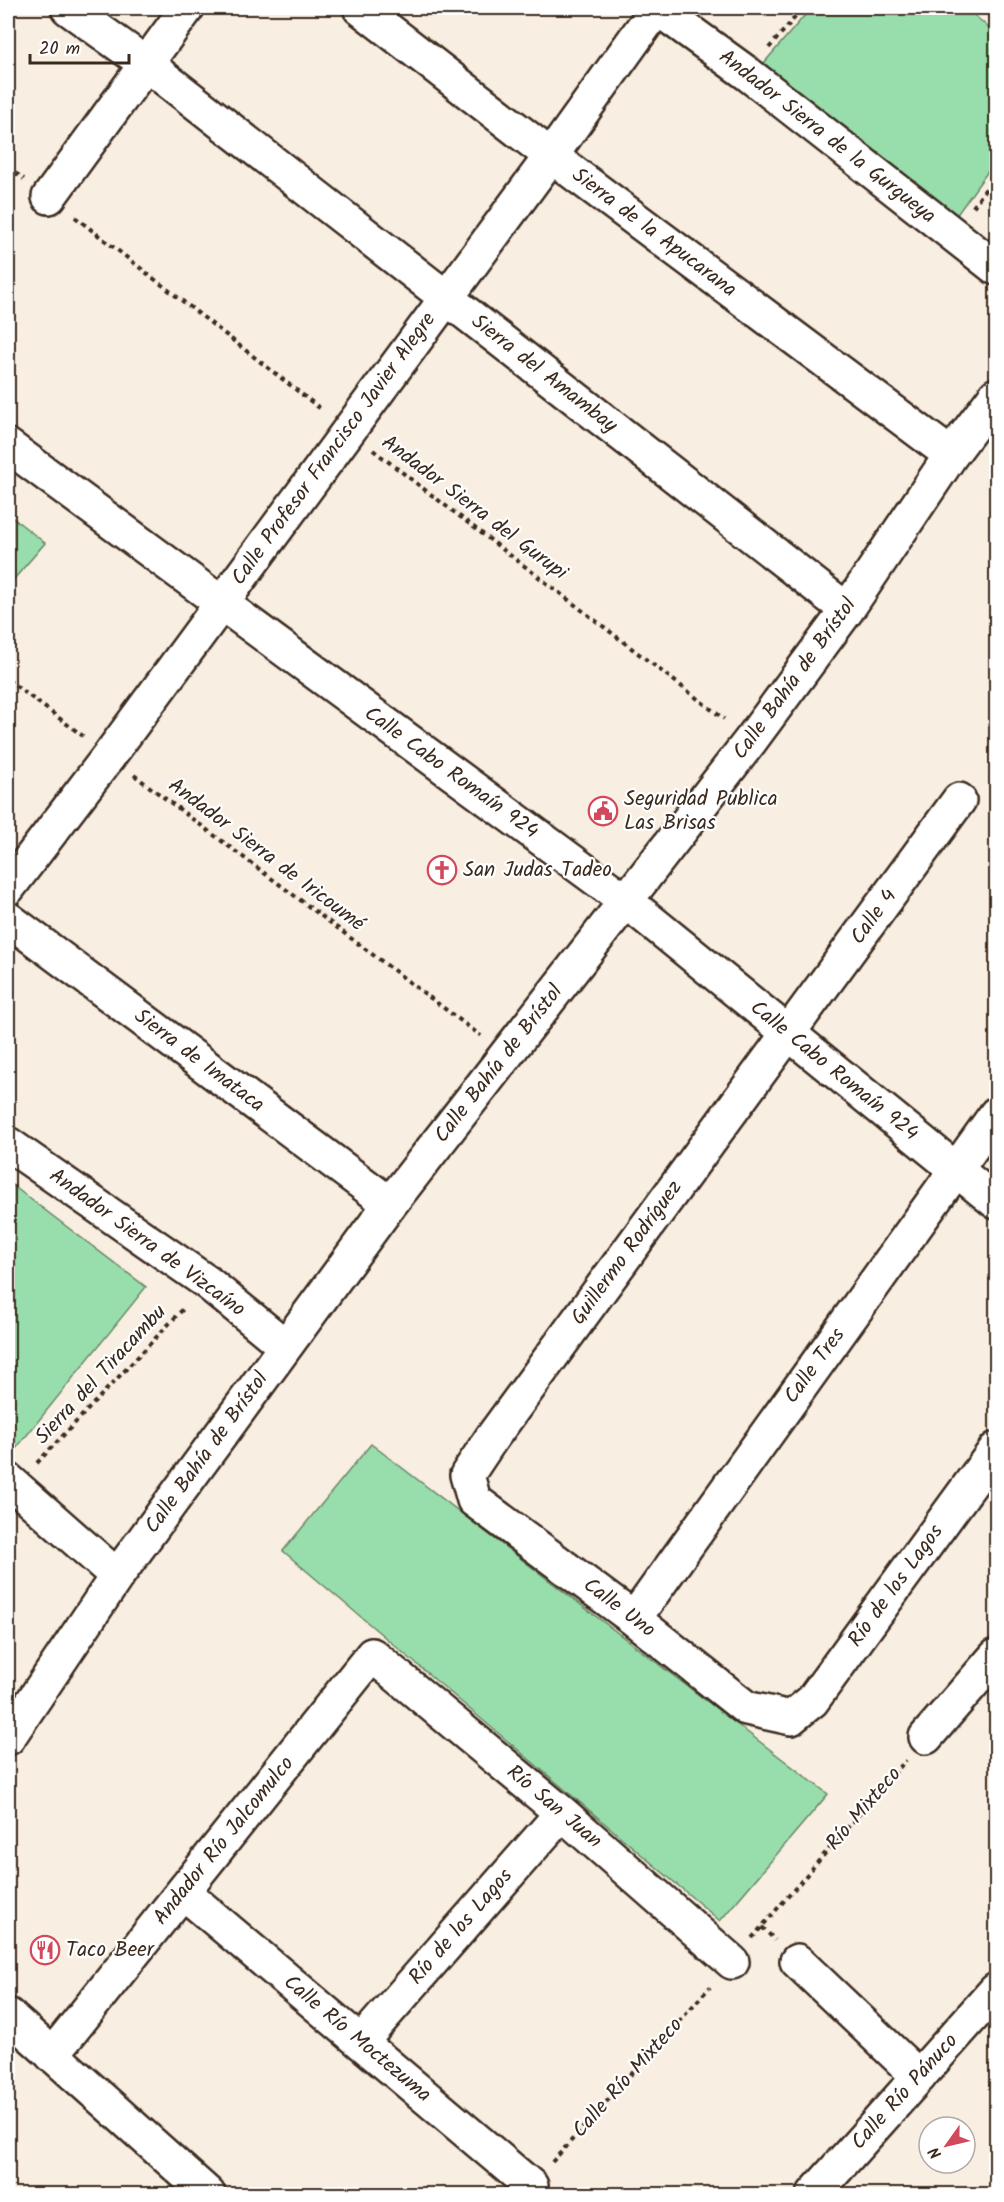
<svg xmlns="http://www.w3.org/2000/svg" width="1004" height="2202" font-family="Kalam,sans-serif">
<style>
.green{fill:#98deac;stroke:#6a8465;stroke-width:1.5}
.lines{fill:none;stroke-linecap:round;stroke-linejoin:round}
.minor-casing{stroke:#3b2a1e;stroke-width:38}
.tertiary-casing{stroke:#3b2a1e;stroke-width:38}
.secondary-casing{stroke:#3b2a1e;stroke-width:38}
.path{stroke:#3b2a1e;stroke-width:4;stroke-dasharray:4.5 4.5;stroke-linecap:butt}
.minor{stroke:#fff;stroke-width:33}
.tertiary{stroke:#fff;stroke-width:33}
.secondary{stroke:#fff;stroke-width:33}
.labels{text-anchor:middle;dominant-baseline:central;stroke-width:4.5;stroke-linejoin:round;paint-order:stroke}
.street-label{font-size:21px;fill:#3b2a1e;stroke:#fff}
.poi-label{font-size:21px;fill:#3b2a1e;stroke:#fff;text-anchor:start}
</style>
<rect width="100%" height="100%" fill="#f8eee1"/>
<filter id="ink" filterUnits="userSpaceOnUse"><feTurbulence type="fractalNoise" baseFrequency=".0167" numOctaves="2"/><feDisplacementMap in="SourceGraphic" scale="12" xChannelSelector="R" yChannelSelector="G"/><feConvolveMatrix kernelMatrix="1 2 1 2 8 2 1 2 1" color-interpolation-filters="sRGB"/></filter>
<g filter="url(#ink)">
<path class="green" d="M811,8H966L996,34V160L951,223L758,70Z
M8,514L45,543L8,586Z
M8,1182L146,1287L15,1450L8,1443Z
M371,1444L828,1794L720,1921L283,1551Z"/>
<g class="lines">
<g class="minor-casing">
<path id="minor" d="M68,8L145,63L847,610
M360,8L551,156L951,455
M657,8L748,74L996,268
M49,197L187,8
M8,446L626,901L996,1202
M959,800L491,1439L467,1475L474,1500L634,1619L746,1708L791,1718L812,1701L996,1449
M8,888L109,756L551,156L657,8
M8,919L390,1204
M8,1144L208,1283L285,1346
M8,1480L117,1576
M634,1619L996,1114
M926,1737L996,1656
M8,1738L117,1576L390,1204L751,740L847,610L951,455L996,395
M183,1892L531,2186L523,2194
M797,1961L919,2077
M361,2042L562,1813
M52,2055L372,1655L562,1813L732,1962"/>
</g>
<g class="tertiary-casing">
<path id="tertiary" d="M814,2194L996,1990"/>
</g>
<g class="secondary-casing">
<path id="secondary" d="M8,2015L208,2194"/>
</g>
<path class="path" d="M984,8L996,18
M769,48L803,8
M8,168L24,179
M973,207L996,174
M75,217L322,410
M373,450L724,719
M8,680L83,736
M134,775L481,1036
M37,1463L185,1307
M762,1927L775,1940
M752,1938L906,1760
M552,2162L710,1987"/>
<use href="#minor" class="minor"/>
<use href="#tertiary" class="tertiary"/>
<use href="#secondary" class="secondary"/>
</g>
</g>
<defs>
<g id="civic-ring" transform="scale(1.5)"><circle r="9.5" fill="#fff" stroke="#d1495b" stroke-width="1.5"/><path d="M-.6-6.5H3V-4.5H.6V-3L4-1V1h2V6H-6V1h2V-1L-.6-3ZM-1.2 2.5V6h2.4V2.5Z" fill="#d1495b"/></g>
<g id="church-ring" transform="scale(1.5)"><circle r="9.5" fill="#fff" stroke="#d1495b" stroke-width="1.5"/><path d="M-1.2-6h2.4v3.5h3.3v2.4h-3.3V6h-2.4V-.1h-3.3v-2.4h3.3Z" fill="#d1495b"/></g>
<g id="restaurant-ring" transform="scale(1.5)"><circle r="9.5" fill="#fff" stroke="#d1495b" stroke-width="1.5"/><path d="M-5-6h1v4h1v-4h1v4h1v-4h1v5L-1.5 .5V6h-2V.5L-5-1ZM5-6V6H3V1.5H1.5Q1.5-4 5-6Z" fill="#d1495b"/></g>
</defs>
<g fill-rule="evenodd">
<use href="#civic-ring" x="603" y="811"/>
<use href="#church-ring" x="442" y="870"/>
<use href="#restaurant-ring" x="45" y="1950"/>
</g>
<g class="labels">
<g class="street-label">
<text transform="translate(827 137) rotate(38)">Andador Sierra de la Gurgueya</text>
<text transform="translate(654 233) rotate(37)">Sierra de la Apucarana</text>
<text transform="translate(544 374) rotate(38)">Sierra del Amambay</text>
<text transform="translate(334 449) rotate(-54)">Calle Profesor Francisco Javier Alegre</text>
<text transform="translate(474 508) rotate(37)">Andador Sierra del Gurupi</text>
<text transform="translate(795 679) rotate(-54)">Calle Bahía de Brístol</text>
<text transform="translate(451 773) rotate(36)">Calle Cabo Romaín 924</text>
<text transform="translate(266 855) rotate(37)">Andador Sierra de Iricoumé</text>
<text transform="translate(874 917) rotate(-54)">Calle 4</text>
<text transform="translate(199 1061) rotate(37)">Sierra de Imataca</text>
<text transform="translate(499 1064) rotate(-52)">Calle Bahía de Brístol</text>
<text transform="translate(834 1071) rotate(39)">Calle Cabo Romaín 924</text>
<text transform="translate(147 1243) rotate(36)">Andador Sierra de Vizcaíno</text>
<text transform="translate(627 1253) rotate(-54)">Guillermo Rodríguez</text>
<text transform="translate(815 1366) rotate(-54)">Calle Tres</text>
<text transform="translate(101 1375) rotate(-47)">Sierra del Tiracambu</text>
<text transform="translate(207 1453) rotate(-54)">Calle Bahía de Brístol</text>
<text transform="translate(896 1586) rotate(-54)">Río de los Lagos</text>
<text transform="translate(619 1608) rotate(37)">Calle Uno</text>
<text transform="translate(554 1807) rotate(40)">Río San Juan</text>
<text transform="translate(864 1809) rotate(-49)">Río Mixteco</text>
<text transform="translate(224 1841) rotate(-51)">Andador Río Jalcomulco</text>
<text transform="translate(461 1927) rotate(-49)">Río de los Lagos</text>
<text transform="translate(357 2039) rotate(40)">Calle Río Moctezuma</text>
<text transform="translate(628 2078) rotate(-48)">Calle Río Mixteco</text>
<text transform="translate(905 2092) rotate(-48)">Calle Río Pánuco</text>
</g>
<g class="poi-label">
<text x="624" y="799">Seguridad Publica<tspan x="624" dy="24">Las Brisas</tspan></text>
<text x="463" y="870">San Judas Tadeo</text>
<text x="66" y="1950">Taco Beer</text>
</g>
</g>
<rect width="1004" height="2202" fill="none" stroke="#fff" stroke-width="30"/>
<rect x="15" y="15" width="974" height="2172" fill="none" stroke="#3b2a1e" stroke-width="2" filter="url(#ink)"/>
<g transform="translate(947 2145) rotate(236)"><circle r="28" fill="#ffffff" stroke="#b1aaa5" stroke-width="1.5"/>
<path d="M0-4.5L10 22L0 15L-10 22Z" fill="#d1495b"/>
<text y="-9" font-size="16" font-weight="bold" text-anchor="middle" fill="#3b2a1e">N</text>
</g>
<path d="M30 54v9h99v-9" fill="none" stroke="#3b2a1e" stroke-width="3"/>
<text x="39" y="54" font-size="18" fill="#3b2a1e" stroke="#ffffff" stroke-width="4.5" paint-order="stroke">20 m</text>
</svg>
